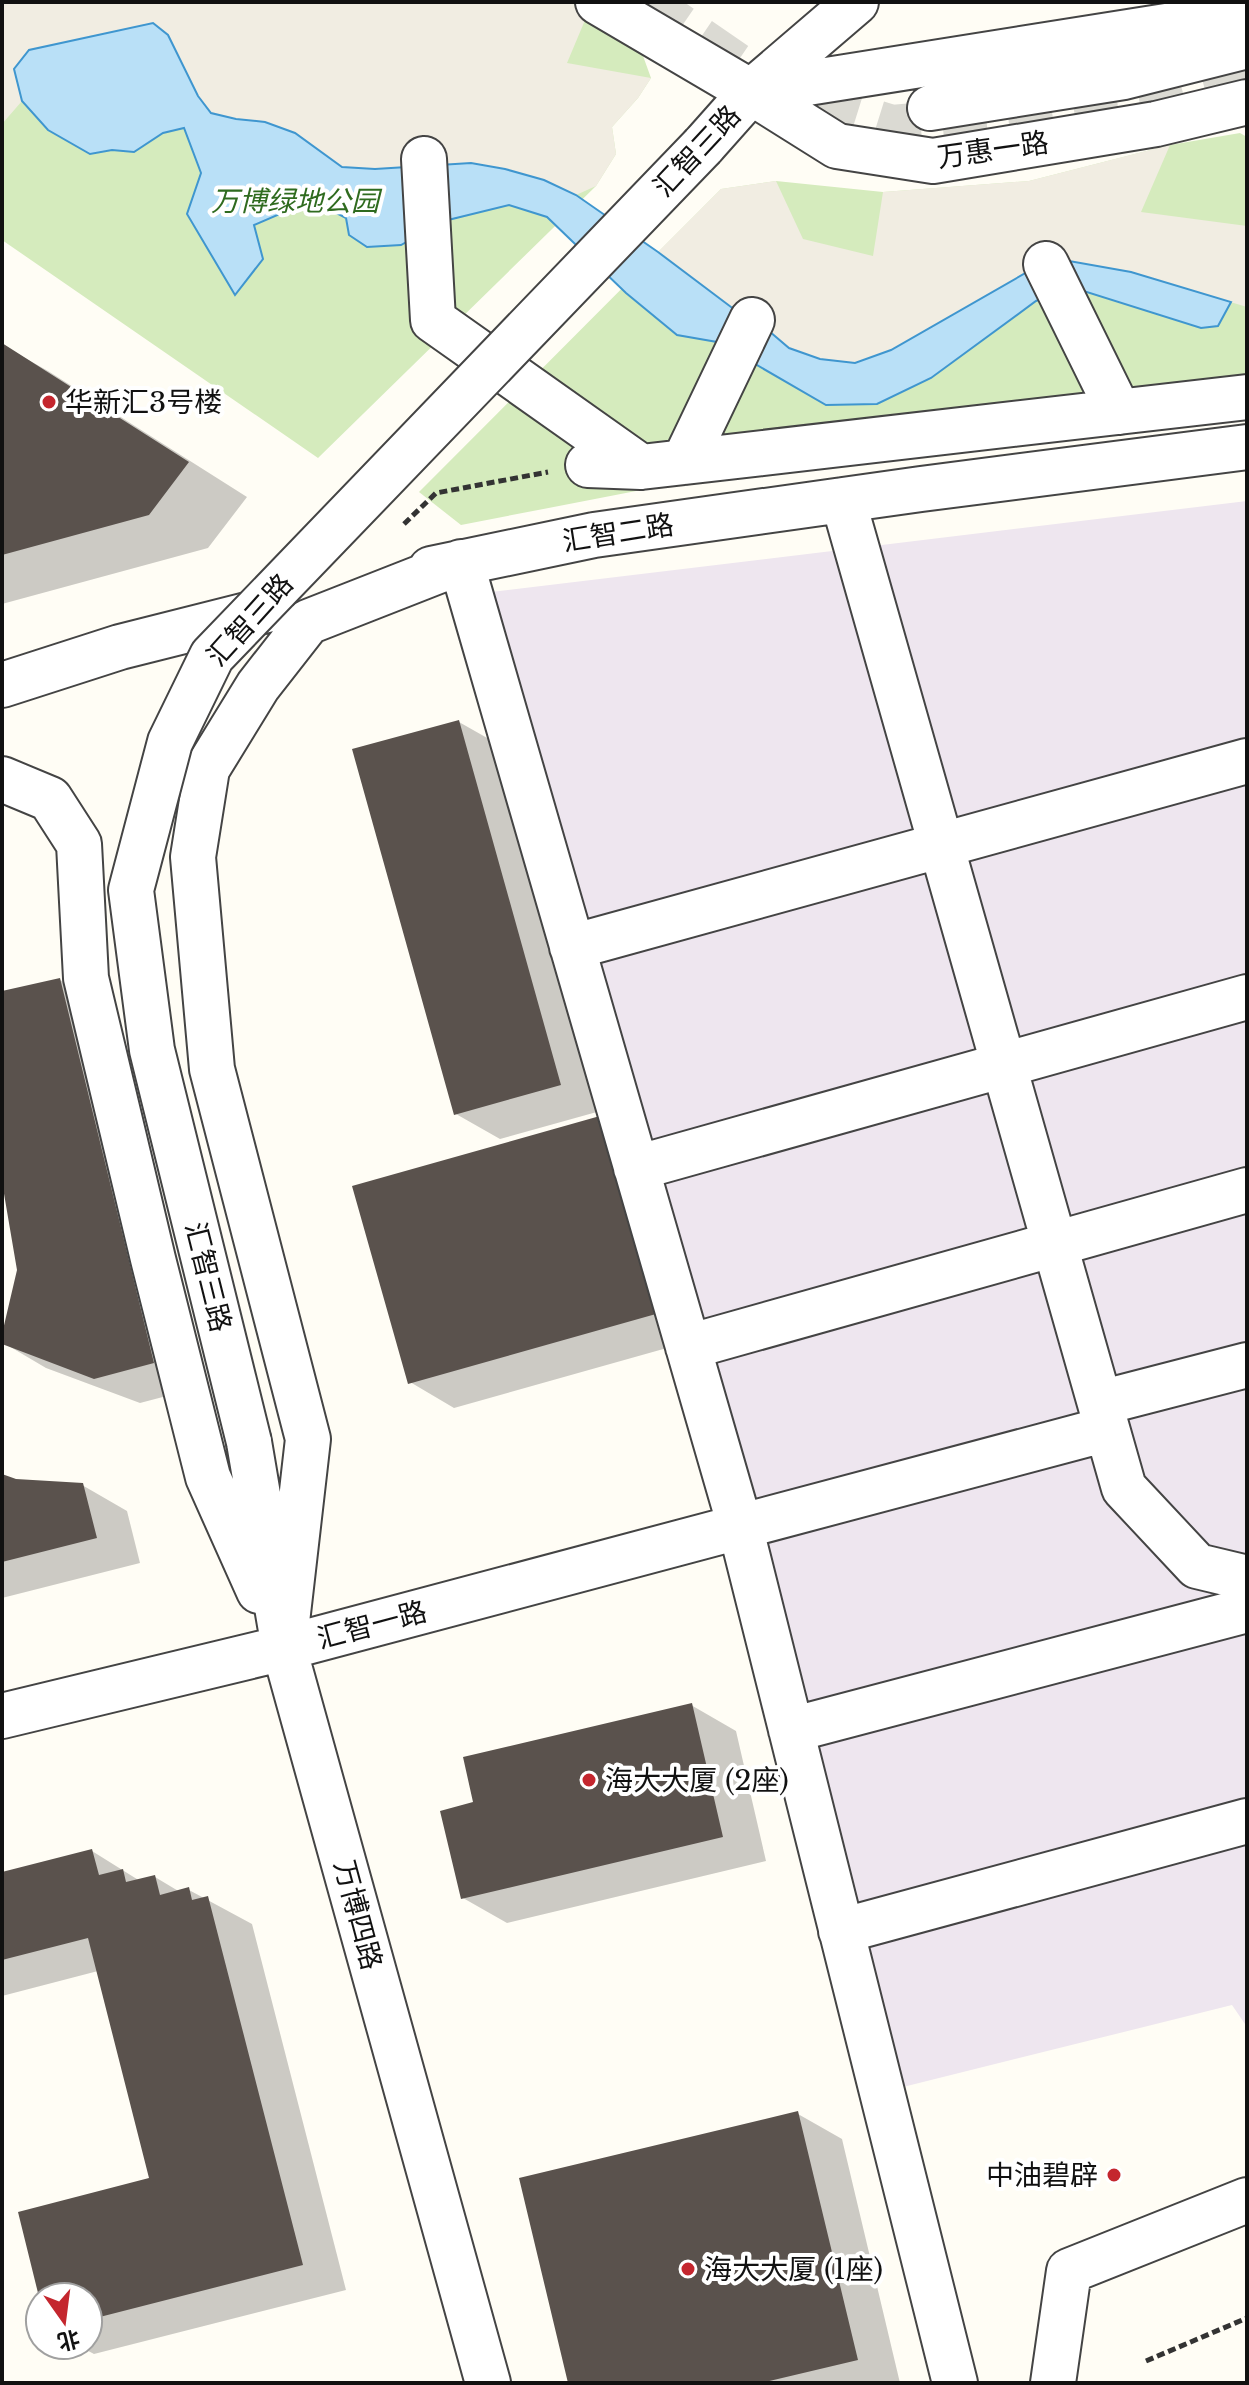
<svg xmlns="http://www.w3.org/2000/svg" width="1249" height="2385" font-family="'Libre Baskerville','Noto Sans SC',serif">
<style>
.industrial{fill:#eee6ef}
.green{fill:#d5ebbd}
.plaza{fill:#f1ede2}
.water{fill:#b9e0f7;stroke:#3f96cf;stroke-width:2}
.shadow{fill:#0003}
.building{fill:#5a524d}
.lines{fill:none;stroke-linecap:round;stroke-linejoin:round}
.minor-tunnel{stroke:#dbdad3;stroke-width:44;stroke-dasharray:44 22;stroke-linecap:butt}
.minor-casing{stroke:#444;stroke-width:48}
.path{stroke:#333;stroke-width:5;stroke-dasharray:8 4;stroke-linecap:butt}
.minor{stroke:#fff;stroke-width:44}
.minor-bridge-casing{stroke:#444;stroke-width:48;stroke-linecap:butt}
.minor-bridge{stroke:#fff;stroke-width:44}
.poi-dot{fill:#c4262e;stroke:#fff;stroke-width:3}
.labels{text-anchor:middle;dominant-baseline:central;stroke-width:8;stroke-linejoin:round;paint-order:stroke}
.street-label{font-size:28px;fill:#111;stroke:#fff}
.park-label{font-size:28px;font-style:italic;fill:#2f6b1f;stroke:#fff}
.poi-label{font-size:28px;fill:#111;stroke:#fff;text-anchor:start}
</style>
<rect width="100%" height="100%" fill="#fffdf5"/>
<path class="industrial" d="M1247,501V2027L1232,2005L887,2091L483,593Z"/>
<path class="green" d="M2,2H570L638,42L651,78L638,98L612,127L616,154L596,186L318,458L2,240Z
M1240,133L1247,137V412L667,485L461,525L419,492L721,189L776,181L883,192L1029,181L1170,145Z"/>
<path class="plaza" d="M2,2H570L588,13L567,63L651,78L638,98L612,127L616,154L596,186L576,195L544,180L440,165L375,169L342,167L265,122L236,119L211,113L198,96L168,35L14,69L22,101L2,124Z
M1170,145L1141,212L1247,226V307L1131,272L1058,259L1029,271L891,350L855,363L820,359L789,348L769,331L735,310L658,252L721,189L776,181L803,239L873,256L883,192L1029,181Z"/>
<path class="water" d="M153,23L168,35L198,96L211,113L236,119L265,122L295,133L342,167L375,169L471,163L505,169L544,180L576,195L658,252L735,310L769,331L789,348L820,359L855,363L891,350L1029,271L1058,259L1131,272L1231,302L1218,326L1201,328L1071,287L1036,301L931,378L877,404L826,405L717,342L677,335L626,293L547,217L509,205L444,221L401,245L367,247L349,235L346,218L312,200L254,225L263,259L235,295L187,214L201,173L184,128L163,133L134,152L112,150L90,154L48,130L22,101L14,69L29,50Z"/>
<path class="shadow" d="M2,345L48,371L247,497L208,548L2,604Z
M459,722L503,747L604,1110L500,1139L456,1114Z
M60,980L104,1006L197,1388L140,1403L46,1368L2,1342L19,1270L2,1176V993Z
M607,1116L706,1337L454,1408L410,1382Z
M2,1476L16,1481L82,1485L127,1511L140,1563L2,1598Z
M691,1705L736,1731L766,1861L507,1923L463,1898L476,1804Z
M92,1851L140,1881L155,1877L180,1892L189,1890L252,1924L346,2290L94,2354L77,2345H88V2297H41L152,2180L98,1971L2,1996V1874Z
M798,2114L842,2139L900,2383H570Z"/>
<path class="building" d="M2,343L189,462L149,515L2,555Z
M459,720L561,1085L454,1115L352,749Z
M60,978L154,1363L94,1379L2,1344V1334L17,1270L2,1182V991Z
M607,1114L663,1312L408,1384L352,1186Z
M2,1474L16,1479L83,1483L97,1538L2,1562Z
M692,1703L723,1837L461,1899L440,1811L473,1802L463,1757Z
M92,1849L99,1875L123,1869L126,1882L155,1875L160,1895L189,1887L192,1900L208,1896L303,2265L88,2320V2297H39L18,2212L149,2178L88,1938L2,1960V1872Z
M798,2111L858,2360L761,2383H568L519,2178Z"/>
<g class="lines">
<path class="minor-tunnel" d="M645,2L746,71L796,97L892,127L1031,115L1145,98L1247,68"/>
<g class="minor-casing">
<path id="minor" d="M598,2L751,92L837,146L933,161L1156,124L1247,102
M751,92L1179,24L1247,9
M930,108L1124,77L1247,46
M703,146L751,92L856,2
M424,159L433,320L641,467
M1046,264L1119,412
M684,462L752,320
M588,465L641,467L1247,397
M843,500L1124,1488L1197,1566L1247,1578
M431,569L594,535L921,489L1247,447
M2,685L120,647L271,609
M2,779L50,799L79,844L86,978L153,1259L208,1477L259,1591
M572,947L1247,761
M636,1168L1247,997
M688,1347L1247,1190
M1100,1403L1247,1365
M249,1442L284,1648L488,2383
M284,1648L308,1439L212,1069L193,857L207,769L258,686L308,622L461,562L740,1526L955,2383
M2,1716L284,1648L1107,1429
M791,1730L1247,1610
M841,1931L1247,1821
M1053,2383L1069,2271L1247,2200"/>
</g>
<path class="path" d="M404,524L436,493L548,472
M1146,2361L1247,2318"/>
<use href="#minor" class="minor"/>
<g class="minor-bridge-casing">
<path id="minor-bridge" d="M249,1442L152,1050L131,890L170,742L212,656L703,146"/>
</g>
<use href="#minor-bridge" class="minor-bridge"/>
</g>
<g class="poi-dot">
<circle cx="49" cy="402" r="8"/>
<circle cx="589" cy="1780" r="8"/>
<circle cx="1114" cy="2175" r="8"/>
<circle cx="688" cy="2269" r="8"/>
</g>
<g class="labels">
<g class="street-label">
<text transform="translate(993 150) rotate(-8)">万惠一路</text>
<text transform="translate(697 151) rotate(-47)">汇智三路</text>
<text transform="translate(618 533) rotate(-9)">汇智二路</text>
<text transform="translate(250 620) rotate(-48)">汇智三路</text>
<text transform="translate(208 1277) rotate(76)">汇智三路</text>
<text transform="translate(372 1625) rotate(-15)">汇智一路</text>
<text transform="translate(358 1915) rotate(75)">万博四路</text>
</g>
<g class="park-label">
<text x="295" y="201">万博绿地公园</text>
</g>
<g class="poi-label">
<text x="65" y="402">华新汇3号楼</text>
<text x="605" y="1780">海大大厦 (2座)</text>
<text x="1098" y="2175" text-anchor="end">中油碧辟</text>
<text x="704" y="2269">海大大厦 (1座)</text>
</g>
</g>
<rect width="1249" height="2385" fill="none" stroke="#111111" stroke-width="8"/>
<g transform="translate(64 2321) rotate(166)"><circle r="38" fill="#ffffff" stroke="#a0a0a0" stroke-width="2"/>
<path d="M0-6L14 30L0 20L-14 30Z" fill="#c4262e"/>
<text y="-12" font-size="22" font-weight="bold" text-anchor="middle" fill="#111111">北</text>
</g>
</svg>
